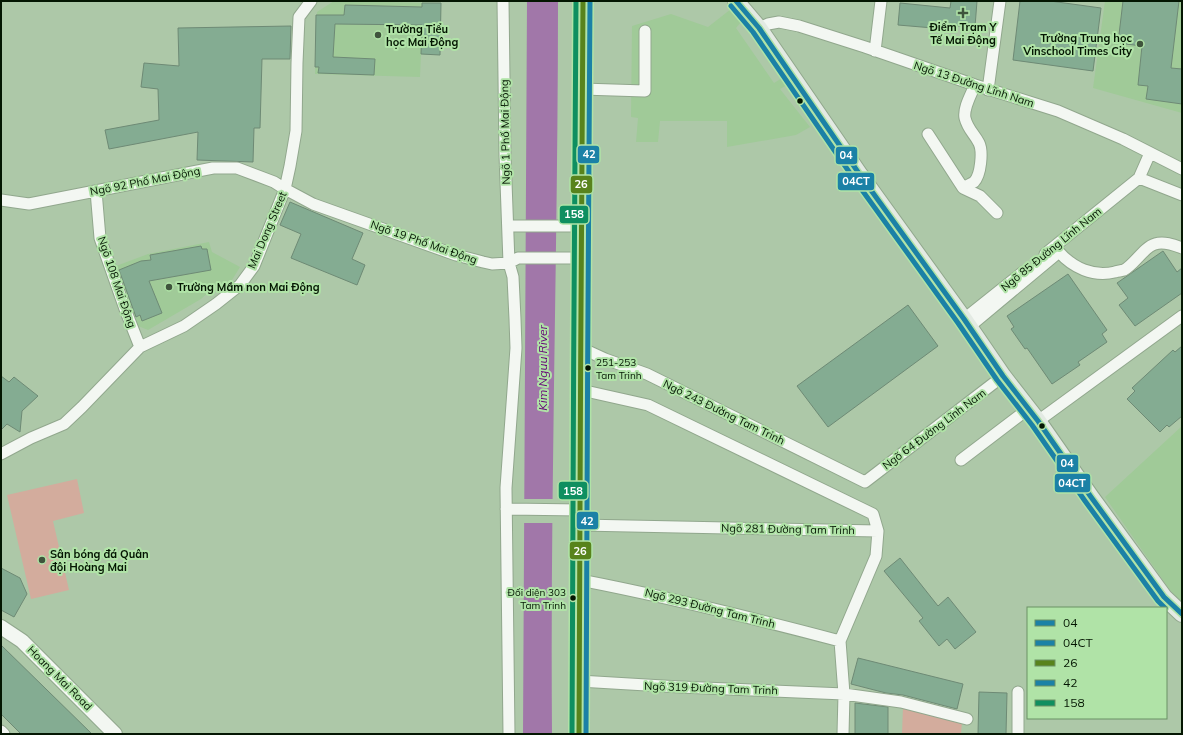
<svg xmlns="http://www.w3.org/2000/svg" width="1183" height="735" font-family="Mulish,sans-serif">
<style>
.built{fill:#a0ca98}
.green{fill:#d3ac9d}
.water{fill:#a177a9}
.pier{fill:#adc8a8}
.building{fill:#84ac92;stroke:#6e8a75}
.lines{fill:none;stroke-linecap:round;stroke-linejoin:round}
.minor-casing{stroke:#91a78d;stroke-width:13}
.tertiary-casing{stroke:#91a78d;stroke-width:16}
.secondary-casing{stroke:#91a78d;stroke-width:18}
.minor{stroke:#f3f7f2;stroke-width:11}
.tertiary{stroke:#f3f7f2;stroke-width:14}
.secondary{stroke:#e3eae3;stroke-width:16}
.bus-1-casing{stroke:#b0e3a7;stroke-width:8}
.bus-2-casing{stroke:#b0e3a7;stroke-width:8}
.bus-3-casing{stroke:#b0e3a7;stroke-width:8}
.bus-4-casing{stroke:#b0e3a7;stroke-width:8}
.bus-5-casing{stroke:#b0e3a7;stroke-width:8}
.bus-1{stroke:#1b81a6;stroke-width:5}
.bus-2{stroke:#1b81a6;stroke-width:5}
.bus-3{stroke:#58831c;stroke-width:5}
.bus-4{stroke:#1b81a6;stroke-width:5}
.bus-5{stroke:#0f8f60;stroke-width:5}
.poi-dot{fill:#3f543c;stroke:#b0e3a7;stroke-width:1.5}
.bus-dot{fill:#041602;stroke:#b0e3a7;stroke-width:1.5}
.labels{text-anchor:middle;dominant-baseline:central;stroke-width:4;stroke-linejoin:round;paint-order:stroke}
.bus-label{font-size:10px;fill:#041602;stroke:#b0e3a7;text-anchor:start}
.poi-label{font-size:11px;font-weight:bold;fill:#041602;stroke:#b0e3a7;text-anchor:start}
.street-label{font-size:11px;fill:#041602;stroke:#b0e3a7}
.water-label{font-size:12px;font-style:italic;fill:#607;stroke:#b0e3a7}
.line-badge{stroke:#b0e3a7;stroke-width:1.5}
.badge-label{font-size:11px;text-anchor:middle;font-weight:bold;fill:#fff}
</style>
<rect width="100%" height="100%" fill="#adc8a8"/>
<path class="built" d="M334,1L441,3L440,55L421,54L420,77L315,74L317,12Z
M1105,1H1182V113L1093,88Z
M731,9L742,21L736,28L774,83L782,78L787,85L780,89L810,127L796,135L727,147V121H660L658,142H636L638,118L631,117L632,26L671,14L708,27Z
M209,242L212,252L240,267L232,280L222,291L218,284L201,299L148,330L138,326L130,310L116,266L148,254Z
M1182,426V603L1170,590L1105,497Z"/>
<path class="green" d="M77,479L84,513L53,521L69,590L31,599L7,495Z
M903,707L962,722L961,734H902Z"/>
<path class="water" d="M527,1H558C558,245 550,490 552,734H523Z"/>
<path class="pier" d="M523,499H555V523H523Z"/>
<path class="building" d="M951,1H977L975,27L945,25V29L898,25L900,3L950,8Z
M1020,1H1050L1101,8L1093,71L1013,60Z
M1123,1H1179L1171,68L1182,69V104L1146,99L1148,86L1138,85L1142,46L1118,43Z
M422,3H441L440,55L421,54L422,25L335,24L333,57L375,59L374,75L318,73L319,67H315L316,15H344L345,5L422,7Z
M291,26L290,59H262L260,128H254L253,162L197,160L198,132L109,149L105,130L159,120L158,89L141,87L144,63L179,66L178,28Z
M290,202L363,233L352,259L365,265L357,285L291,258L301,234L280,225Z
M201,246L202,249H207L211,270L149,281L162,313L142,321L140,315L136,317L119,270L141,261L151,260L150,255Z
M1163,251L1177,272L1182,268V293L1135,326L1119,305L1128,298L1117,283Z
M1068,274L1107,330L1102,334L1107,342L1078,362L1080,365L1052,384L1027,348L1025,349L1011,329L1014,327L1007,316Z
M908,305L938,346L828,427L797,386Z
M1182,346V416L1169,427L1167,425L1160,432L1127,399L1135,391L1132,388L1173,350L1175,352Z
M1,376L9,382L14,377L38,396L22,411L20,432L7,424L1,430Z
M900,558L938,606L948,597L976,632L955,649L947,639L939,646L919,621L923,618L884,571Z
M1,568L20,578L27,594L14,617L1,610Z
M1,645L92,734H21L1,714Z
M858,658L963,684L957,709L903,695L886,693L851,684Z
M979,692L1007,693L1006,734H978Z
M855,703L888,707V734H855Z"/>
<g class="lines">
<g class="minor-casing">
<path id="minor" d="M503,1L505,155L509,263L513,277L515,319L516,348L506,488L509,734
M759,28L768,24L779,22L799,26L865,47L975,85L1058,111L1123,139L1182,169
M875,51L881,1
M582,89L645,91V31
M988,90L1000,1
M928,134L963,188C966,186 971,184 974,182C981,175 983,151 979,143C974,133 968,130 965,118C963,108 971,95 975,85
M1139,178L1182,195
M963,188L980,196L997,213
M96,191L100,238L125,309L140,347
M1,200L29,204L213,168H237L274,182L285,189L313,204L456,255L483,262L492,264L509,263L518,258H580
M508,226H581
M1045,254L1139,178L1150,153
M964,319L1023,272
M969,327L1059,252C1073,268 1093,277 1115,272C1117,271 1121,271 1124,270C1134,265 1144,247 1155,244C1164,241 1174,245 1182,248
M581,348L605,359L647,374L865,482L1003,376
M581,390L648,405L873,514L878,531L876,556L840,641L844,694L843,734
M1038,421L1182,316
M1,454L31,438L64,424L82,407L140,347L184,326L216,304L240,285L254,266L285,189L290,166L296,131L297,63L299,17L311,1
M961,460L1028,409
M506,509L581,510
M581,525L878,531
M580,580C668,597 753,618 840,641
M579,681L680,687L844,694L901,702L967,719
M1018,692V734
M1,731L4,734"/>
</g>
<g class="tertiary-casing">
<path id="tertiary" d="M1,627L22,641L115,734"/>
</g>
<g class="secondary-casing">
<path id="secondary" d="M736,1L759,28L860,175L964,319L1003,376L1038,421L1091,497L1164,597L1182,614
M579,734L581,525V167L583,1"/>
</g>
<use href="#minor" class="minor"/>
<use href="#tertiary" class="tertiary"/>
<use href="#secondary" class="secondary"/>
<g class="bus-1-casing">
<path id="bus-1" d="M736,1L759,28L860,175L964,319L1003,376L1038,421L1091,497L1164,597L1182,614"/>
</g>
<g class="bus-2-casing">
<path id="bus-2" d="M731,6L753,32L854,179L958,323L997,380L1032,425L1085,501L1158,601L1165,608"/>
</g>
<g class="bus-3-casing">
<path id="bus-3" d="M579,734C581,490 580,245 583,1"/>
</g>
<g class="bus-4-casing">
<path id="bus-4" d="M586,734C588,490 587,245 590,1"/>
</g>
<g class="bus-5-casing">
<path id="bus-5" d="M572,734C574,490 573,245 576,1"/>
</g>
<use href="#bus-1" class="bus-1"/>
<use href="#bus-2" class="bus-2"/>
<use href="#bus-3" class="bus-3"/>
<use href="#bus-4" class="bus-4"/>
<use href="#bus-5" class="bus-5"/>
</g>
<g class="poi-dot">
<path d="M961 7h4v4h4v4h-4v4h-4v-4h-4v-4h4z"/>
<circle cx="378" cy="35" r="4"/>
<circle cx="1140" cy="44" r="4"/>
<circle cx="169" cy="287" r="4"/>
<circle cx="42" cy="560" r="4"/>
</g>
<g class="bus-dot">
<circle cx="800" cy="101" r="3.5"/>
<circle cx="588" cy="368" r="3.5"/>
<circle cx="1042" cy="426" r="3.5"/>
<circle cx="573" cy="598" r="3.5"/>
</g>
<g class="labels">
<g class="bus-label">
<text x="596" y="362">251-253<tspan x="596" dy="13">Tam Trinh</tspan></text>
<text x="566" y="592" text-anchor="end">Đối diện 303<tspan x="566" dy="13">Tam Trinh</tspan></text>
</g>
<g class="poi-label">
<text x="963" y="27" text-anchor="middle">Điểm Trạm Y<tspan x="963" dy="13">Tế Mai Động</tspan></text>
<text x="386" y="29">Trường Tiểu<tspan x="386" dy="13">học Mai Động</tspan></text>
<text x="1132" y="38" text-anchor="end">Trường Trung học<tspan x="1132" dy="13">Vinschool Times City</tspan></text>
<text x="177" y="287">Trường Mầm non Mai Động</text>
<text x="50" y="554">Sân bóng đá Quân<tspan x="50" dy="13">đội Hoàng Mai</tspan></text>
</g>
<g class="street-label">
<text transform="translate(974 84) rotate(18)">Ngõ 13 Đường Lĩnh Nam</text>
<text transform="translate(505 132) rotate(-91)">Ngõ 1 Phố Mai Động</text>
<text transform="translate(145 181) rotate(-11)">Ngõ 92 Phố Mai Động</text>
<text transform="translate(267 230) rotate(-67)">Mai Dong Street</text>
<text transform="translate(424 242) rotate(19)">Ngõ 19 Phố Mai Động</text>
<text transform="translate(1051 249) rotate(-39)">Ngõ 85 Đường Lĩnh Nam</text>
<text transform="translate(117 282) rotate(71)">Ngõ 108 Mai Động</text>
<text transform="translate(724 412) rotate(26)">Ngõ 243 Đường Tam Trinh</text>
<text transform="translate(934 429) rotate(-37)">Ngõ 64 Đường Lĩnh Nam</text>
<text transform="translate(788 529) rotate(1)">Ngõ 281 Đường Tam Trinh</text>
<text transform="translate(710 608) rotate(14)">Ngõ 293 Đường Tam Trinh</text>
<text transform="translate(60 678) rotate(45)">Hoang Mai Road</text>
<text transform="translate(711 688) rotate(2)">Ngõ 319 Đường Tam Trinh</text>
</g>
<g class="water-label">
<text transform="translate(542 368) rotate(-90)">Kim Nguu River</text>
</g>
</g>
<g class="line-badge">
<rect x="577" y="145" width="23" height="19" rx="4" fill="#1b81a6"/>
<rect x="835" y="146" width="23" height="19" rx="4" fill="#1b81a6"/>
<rect x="837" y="172" width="38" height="19" rx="4" fill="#1b81a6"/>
<rect x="570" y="175" width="23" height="19" rx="4" fill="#58831c"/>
<rect x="559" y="205" width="30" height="19" rx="4" fill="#0f8f60"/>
<rect x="1056" y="454" width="23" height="19" rx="4" fill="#1b81a6"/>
<rect x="1054" y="473" width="37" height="20" rx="4" fill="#1b81a6"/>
<rect x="558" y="481" width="30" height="19" rx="4" fill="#0f8f60"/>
<rect x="576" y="511" width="23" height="19" rx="4" fill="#1b81a6"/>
<rect x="569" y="541" width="23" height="19" rx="4" fill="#58831c"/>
</g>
<g class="badge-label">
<text x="589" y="158">42</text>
<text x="846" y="159">04</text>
<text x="856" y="185">04CT</text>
<text x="581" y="188">26</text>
<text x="574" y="218">158</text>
<text x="1067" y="467">04</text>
<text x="1072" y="487">04CT</text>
<text x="573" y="495">158</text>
<text x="587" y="525">42</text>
<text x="580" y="555">26</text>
</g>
<rect width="1183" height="735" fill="none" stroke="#041602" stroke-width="4"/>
<rect x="1027" y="607" width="140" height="112" fill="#b0e3a7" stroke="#6b9165"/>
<rect x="1035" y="620" width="20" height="6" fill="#1b81a6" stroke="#6b9165"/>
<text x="1063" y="627" font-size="12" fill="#041602">04</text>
<rect x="1035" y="640" width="20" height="6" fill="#1b81a6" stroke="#6b9165"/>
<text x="1063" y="647" font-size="12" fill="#041602">04CT</text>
<rect x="1035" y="660" width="20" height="6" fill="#58831c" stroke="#6b9165"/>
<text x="1063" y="667" font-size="12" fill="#041602">26</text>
<rect x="1035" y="680" width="20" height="6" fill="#1b81a6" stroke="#6b9165"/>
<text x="1063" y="687" font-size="12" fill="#041602">42</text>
<rect x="1035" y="700" width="20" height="6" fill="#0f8f60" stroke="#6b9165"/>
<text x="1063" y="707" font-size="12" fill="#041602">158</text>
</svg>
